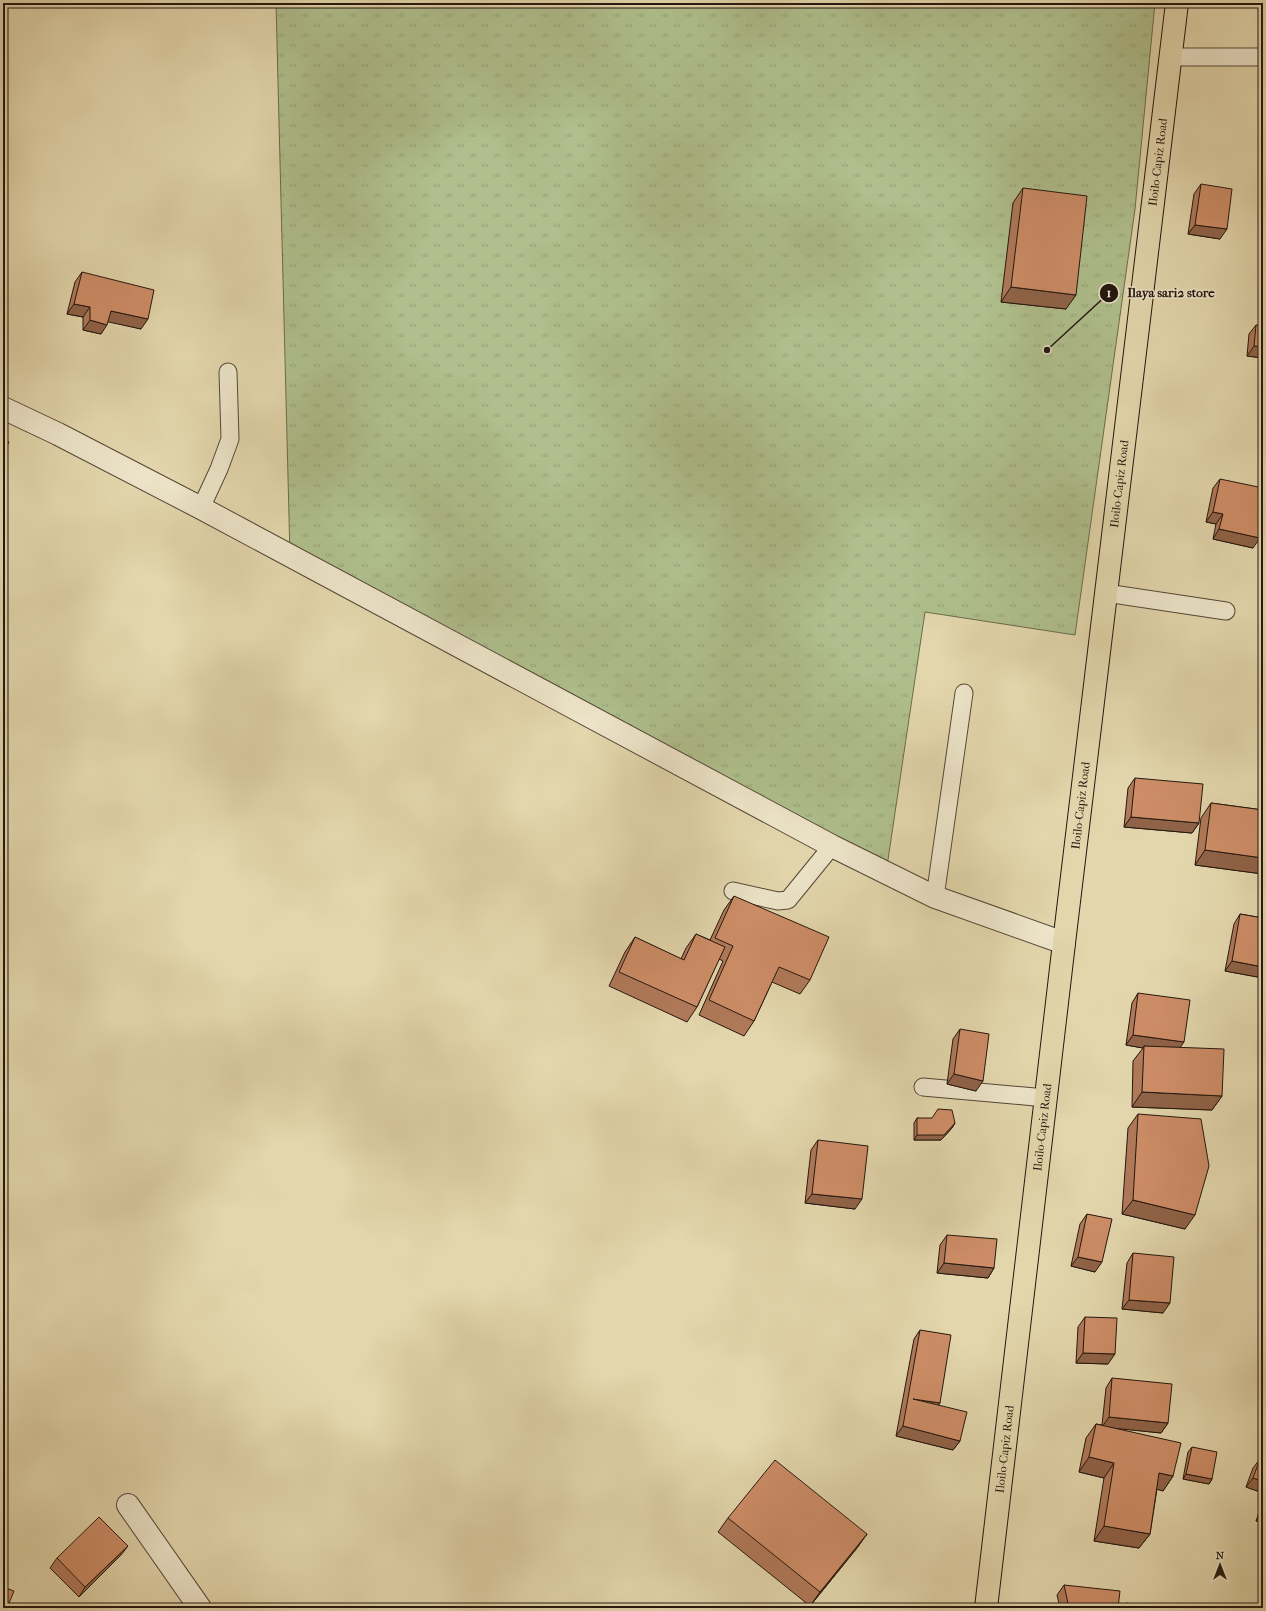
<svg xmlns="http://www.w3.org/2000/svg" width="1266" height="1611" font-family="'IM FELL French Canon',serif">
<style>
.grass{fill:url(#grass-tufts);stroke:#6a6b4e}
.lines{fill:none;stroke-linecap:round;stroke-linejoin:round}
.lane-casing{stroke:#544736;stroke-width:19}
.street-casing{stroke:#544736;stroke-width:24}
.primary-casing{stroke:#24170f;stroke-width:24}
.lane{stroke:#ede4c9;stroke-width:17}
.street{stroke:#ede4c9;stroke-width:22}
.primary{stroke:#e3d6ac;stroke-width:22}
.wall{fill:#b07959;stroke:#24170f}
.shaded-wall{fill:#906348;stroke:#24170f}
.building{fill:#cd8d67;stroke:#24170f}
.labels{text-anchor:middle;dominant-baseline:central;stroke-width:3;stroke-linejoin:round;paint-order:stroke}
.street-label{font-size:12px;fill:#24170f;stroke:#ede4c9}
.leader{fill:none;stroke:#24170f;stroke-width:1.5}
.callout-dot{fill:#24170f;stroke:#ede4c9;stroke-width:1.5}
.mark-label{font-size:12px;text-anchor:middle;font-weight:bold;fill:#fff}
.callout-label{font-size:13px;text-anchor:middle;font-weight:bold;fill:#24170f;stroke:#ede4c9;stroke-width:3;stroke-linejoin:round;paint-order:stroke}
</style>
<defs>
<pattern id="grass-tufts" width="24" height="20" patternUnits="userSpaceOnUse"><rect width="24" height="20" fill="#afbf8d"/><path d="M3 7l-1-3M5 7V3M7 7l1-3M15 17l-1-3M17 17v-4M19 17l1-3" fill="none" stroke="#96a378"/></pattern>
</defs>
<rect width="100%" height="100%" fill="#e3d6ac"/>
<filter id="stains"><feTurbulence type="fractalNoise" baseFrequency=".005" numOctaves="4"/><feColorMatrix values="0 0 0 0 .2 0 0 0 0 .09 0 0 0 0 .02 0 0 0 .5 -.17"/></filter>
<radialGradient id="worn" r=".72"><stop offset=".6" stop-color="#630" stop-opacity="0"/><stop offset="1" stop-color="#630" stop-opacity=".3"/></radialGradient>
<path class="grass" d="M276,3H1155L1135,209L1075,635L925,612L886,873L290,556Z"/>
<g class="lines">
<g class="lane-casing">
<path id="lane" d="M1171,57H1263
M201,508L219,469L230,439L228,372
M1106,593L1226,611
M733,891L778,901L788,900L832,846
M935,897L964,693
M923,1087L1046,1098"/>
</g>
<g class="street-casing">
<path id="street" d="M3,408L58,434L201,508L832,846L935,897L1064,943
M128,1505L200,1608"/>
</g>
<g class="primary-casing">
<g id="primary">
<path id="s1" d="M986,1608L1064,943L1177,3"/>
</g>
</g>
<use href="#lane" class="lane"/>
<use href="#street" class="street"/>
<use href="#primary" class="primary"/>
</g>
<path class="wall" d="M1201,184L1220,239L1188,234L1194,194Z
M1023,188L1066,309L1001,302L1013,203Z
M82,272L141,329L108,321L101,334L83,330V317L67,314L75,282Z
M1256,325L1263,358L1247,356L1249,334Z
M1220,479L1253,548L1213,539L1216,524L1206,522L1213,488Z
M1135,778L1199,823L1192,833L1124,827L1128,788Z
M1211,803L1263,810V874L1195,865L1201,818Z
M734,896L810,980L800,994L772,982L754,1021L744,1036L699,1015L723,961L719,959L697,1007L687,1022L609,986L625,952L635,937L681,959L686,948L696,934L710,940L724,910Z
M1240,914L1263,918V978L1225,971L1234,924Z
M1138,993L1181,1048L1222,1096L1212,1110L1132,1107L1133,1061L1143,1048L1126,1045L1132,1003Z
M960,1029L976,1091L947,1084L953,1039Z
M1138,1114L1185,1229L1122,1214L1128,1128Z
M917,1118L955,1123L952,1128L941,1140H914V1123Z
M818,1140L855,1209L805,1203L811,1150Z
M1087,1214L1095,1272L1071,1266L1080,1224Z
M947,1235L994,1268L988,1278L937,1273L940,1245Z
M1133,1253L1163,1313L1122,1309L1127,1263Z
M1085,1317L1108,1364L1076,1363L1078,1327Z
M920,1330L940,1403L938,1405L960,1441L953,1450L896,1436L914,1339Z
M1112,1378L1168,1423L1161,1433L1115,1428L1173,1476L1163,1491L1157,1489L1150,1534L1139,1548L1094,1541L1104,1478L1079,1472L1086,1438L1096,1424L1102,1425L1106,1388Z
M1192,1447L1212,1479L1209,1484L1183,1479L1188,1452Z
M1260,1459L1263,1493L1246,1487L1253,1468Z
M1263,1501V1523L1256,1521Z
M728,1518L867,1534L857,1548L810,1606L718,1532Z
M121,1555L79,1597L50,1568L57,1558Z
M1064,1585L1118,1608H1060L1057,1595Z
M1127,1603L1142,1608H1123Z"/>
<path class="shaded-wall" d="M1195,225L1227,229L1220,239L1188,234Z
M1011,287L1076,295L1066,309L1001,302Z
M74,304L90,307L83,317L67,314Z
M111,311L148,319L141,329L104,321Z
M90,320L107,325L101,334L83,330Z
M1254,346L1263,347V358L1247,356Z
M1213,512L1223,514L1216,524L1206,522Z
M1219,529L1260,538L1253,548L1213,539Z
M1131,817L1199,823L1192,833L1124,827Z
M1205,850L1263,858V874L1195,865Z
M1232,961L1263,967V978L1225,971Z
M1133,1035L1184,1042L1177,1052L1144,1046L1143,1048L1126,1045Z
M954,1074L983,1081L976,1091L947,1084Z
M1142,1092L1222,1096L1212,1110L1132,1107Z
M955,1123L952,1128L941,1140H914L917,1135Z
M812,1194L862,1199L855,1209L805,1203Z
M1133,1200L1195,1215L1185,1229L1122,1214Z
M1078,1257L1102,1262L1095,1272L1071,1266Z
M944,1263L994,1268L988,1278L937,1273Z
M1129,1300L1170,1303L1163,1313L1122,1309Z
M1083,1353L1115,1354L1108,1364L1076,1363Z
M913,1399L940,1403L933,1413Z
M1109,1417L1168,1423L1161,1433L1102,1427Z
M903,1426L960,1441L953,1450L896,1436Z
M1089,1457L1114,1463L1104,1478L1079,1472Z
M1159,1473L1173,1476L1163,1491L1149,1487Z
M1186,1474L1212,1479L1209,1484L1183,1479Z
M1253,1478L1263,1481V1493L1246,1487Z
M1263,1512V1523L1256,1521Z
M1104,1526L1150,1534L1139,1548L1094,1541Z
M867,1534L857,1548L810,1606L820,1592Z
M128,1546L121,1555L79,1597L85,1587Z"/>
<path class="building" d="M1201,184L1232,189L1227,229L1195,225Z
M1023,188L1087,196L1076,295L1011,287Z
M82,272L154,290L148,319L111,311L107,325L90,320V307L74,304Z
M1256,325H1263V347L1254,346Z
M3,439L9,442L3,453Z
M1220,479L1263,488V524L1260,538L1219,529L1223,514L1213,512Z
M1135,778L1203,784L1199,823L1131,817Z
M1211,803L1263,810V858L1205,850Z
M734,896L829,937L810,980L779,967L754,1021L709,1000L733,946L715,938Z
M1240,914L1263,918V967L1232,961Z
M696,934L725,947L697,1007L619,972L635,937L684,960Z
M1138,993L1190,1000L1184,1042L1133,1035Z
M960,1029L989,1034L983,1081L954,1074Z
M1144,1046L1224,1049L1222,1096L1142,1092Z
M938,1109L952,1110L955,1123L944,1135H917V1118H932Z
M1138,1114L1201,1119L1209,1166L1195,1215L1133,1200Z
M818,1140L868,1146L862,1199L812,1194Z
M1087,1214L1112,1219L1102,1262L1078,1257Z
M947,1235L997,1239L994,1268L944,1263Z
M1133,1253L1174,1257L1170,1303L1129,1300Z
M1085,1317L1117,1318L1115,1354L1083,1353Z
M920,1330L951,1335L940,1403L913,1399L967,1412L960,1441L903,1426Z
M1112,1378L1172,1384L1168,1423L1109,1417Z
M1096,1424L1181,1443L1173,1476L1159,1473L1150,1534L1104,1526L1114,1463L1089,1457Z
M1192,1447L1217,1452L1212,1479L1186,1474Z
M1260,1459L1263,1460V1481L1253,1478Z
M775,1460L867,1534L820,1592L728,1518Z
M99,1517L128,1546L85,1587L57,1558Z
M1064,1585L1120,1591L1118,1608H1069Z
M3,1587L14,1591L7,1608H3Z
M1127,1603L1142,1608H1127Z"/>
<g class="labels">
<g class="street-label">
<text stroke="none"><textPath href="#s1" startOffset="1456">Iloilo-Capiz Road</textPath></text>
<text stroke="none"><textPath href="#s1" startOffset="1132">Iloilo-Capiz Road</textPath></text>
<text stroke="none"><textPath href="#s1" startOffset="808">Iloilo-Capiz Road</textPath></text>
<text stroke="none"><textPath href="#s1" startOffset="484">Iloilo-Capiz Road</textPath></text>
<text stroke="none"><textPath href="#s1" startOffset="160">Iloilo-Capiz Road</textPath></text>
</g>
</g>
<path class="leader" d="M1047 350L1109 293"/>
<g class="callout-dot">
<circle cx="1047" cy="350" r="4"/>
<circle cx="1109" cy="293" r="10"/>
</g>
<g class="mark-label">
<text x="1109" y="297">1</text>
</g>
<g class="callout-label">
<text x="1171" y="297">Ilaya sari2 store</text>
</g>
<rect width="1266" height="1611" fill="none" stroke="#e3d6ac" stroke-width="16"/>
<rect x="4" y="4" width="1258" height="1603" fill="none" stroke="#24170f" stroke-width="2"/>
<rect x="8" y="8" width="1250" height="1595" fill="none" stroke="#24170f"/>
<g transform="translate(1220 1565)" stroke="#ede4c9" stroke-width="3" paint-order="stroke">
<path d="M0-3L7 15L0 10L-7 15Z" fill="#24170f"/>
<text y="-6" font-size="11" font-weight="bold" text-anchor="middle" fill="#24170f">N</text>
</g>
<rect width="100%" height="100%" filter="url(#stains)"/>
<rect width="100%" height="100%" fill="url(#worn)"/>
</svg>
